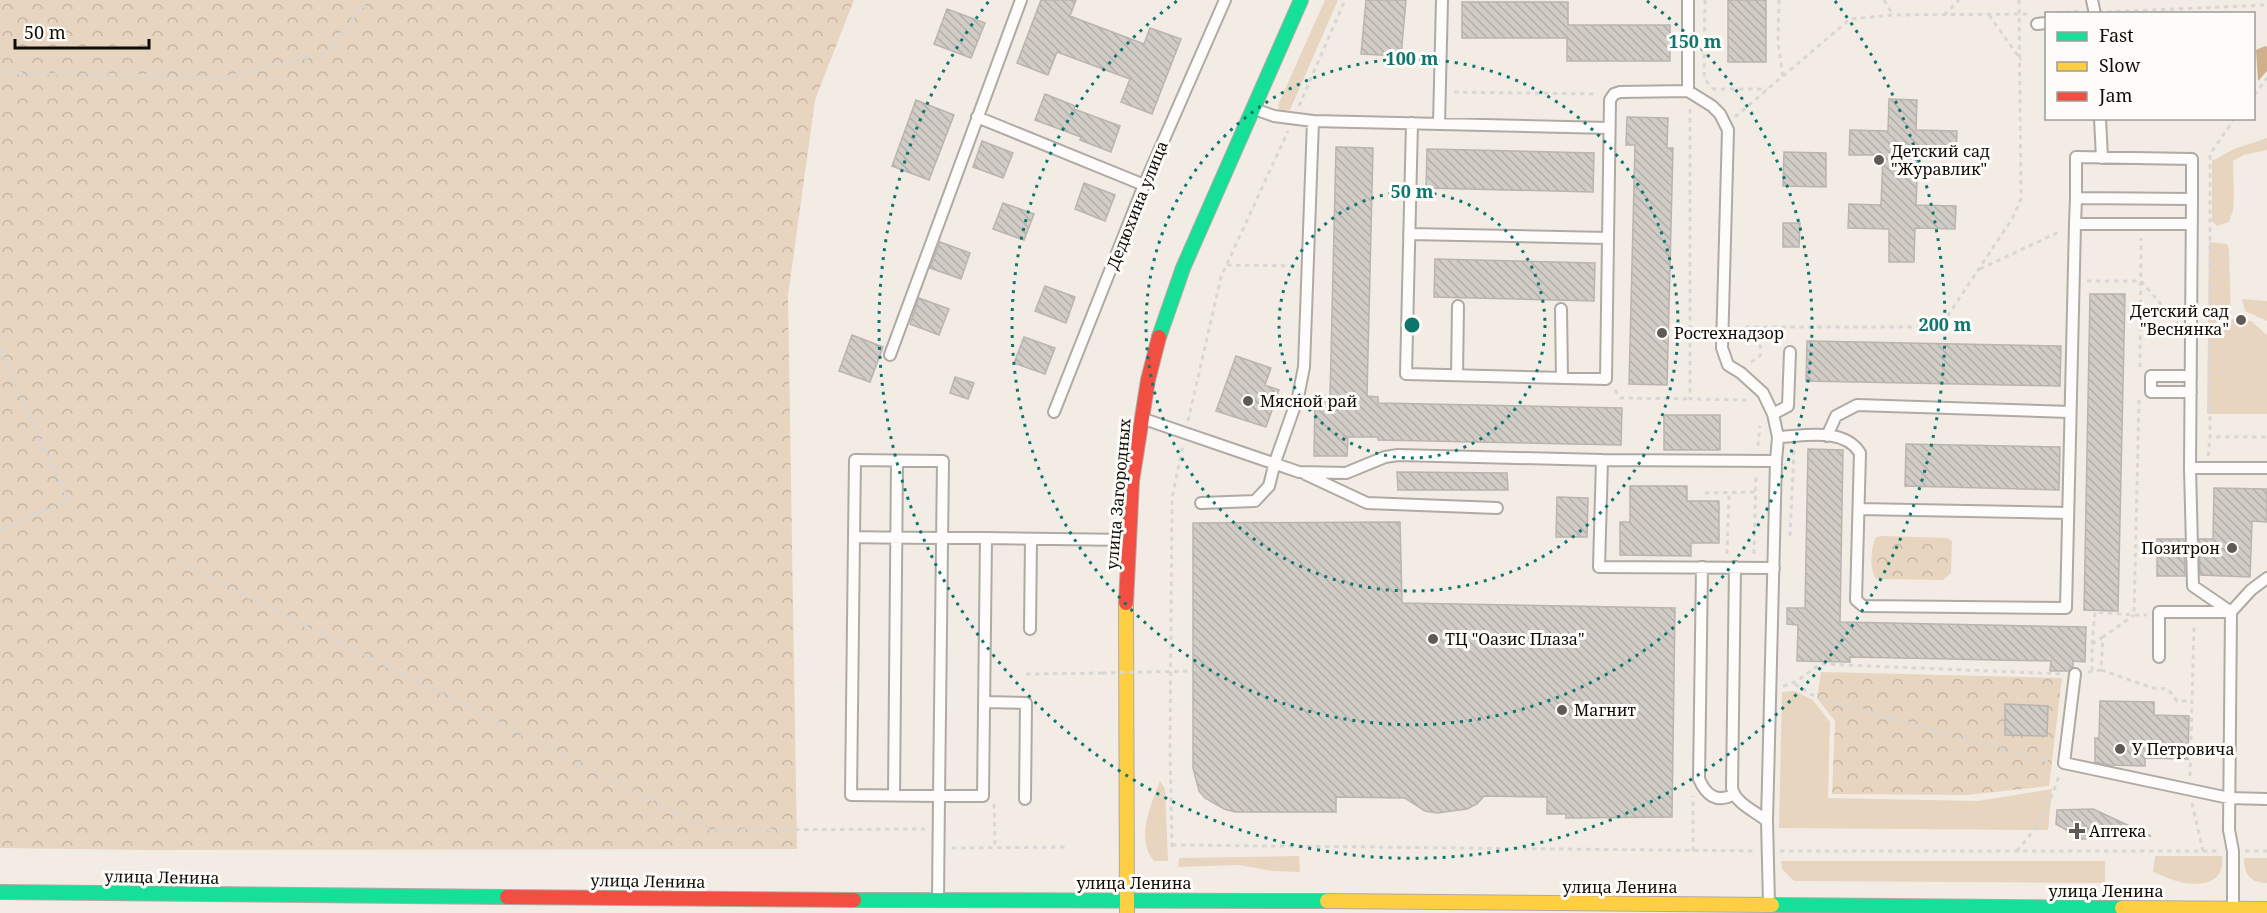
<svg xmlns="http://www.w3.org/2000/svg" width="2267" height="913" font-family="'Noto Serif',serif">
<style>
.grass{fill:#e7d5c0}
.forest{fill:url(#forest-crowns)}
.water{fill:#ceb08b}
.building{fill:url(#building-back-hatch);stroke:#bab4af;stroke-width:1.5}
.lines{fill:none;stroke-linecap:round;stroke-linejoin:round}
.lane-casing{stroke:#afaaa4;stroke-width:14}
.fast-casing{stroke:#afaaa4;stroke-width:16}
.slow-casing{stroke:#afaaa4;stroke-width:16}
.jam-casing{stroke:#afaaa4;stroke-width:16}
.path{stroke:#d9d7d5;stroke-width:3;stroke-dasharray:4.5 4.5;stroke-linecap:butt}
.lane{stroke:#fdfcfb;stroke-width:10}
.fast{stroke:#16e098;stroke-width:14}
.slow{stroke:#ffcf43;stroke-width:14}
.jam{stroke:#f24e42;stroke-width:14}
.path-bridge{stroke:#d9d7d5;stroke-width:3;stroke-dasharray:4.5 4.5;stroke-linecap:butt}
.ring{fill:none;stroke:#0f766e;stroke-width:3;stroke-dasharray:3 6}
.poi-dot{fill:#5f5a55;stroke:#fefcf9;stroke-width:2}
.labels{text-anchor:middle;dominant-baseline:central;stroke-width:6;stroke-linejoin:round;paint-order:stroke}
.poi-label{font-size:16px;fill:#0f0b07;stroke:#fefcf9;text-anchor:start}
.street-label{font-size:16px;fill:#0f0b07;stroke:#fefcf9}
.centre{fill:#0f766e;stroke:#fefcf9;stroke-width:3}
.ring-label{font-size:18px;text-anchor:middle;font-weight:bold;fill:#0f766e;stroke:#fefcf9;stroke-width:6;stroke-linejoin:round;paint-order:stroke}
</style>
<defs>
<pattern id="forest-crowns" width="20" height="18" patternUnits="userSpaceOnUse" patternTransform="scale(1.5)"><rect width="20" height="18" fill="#e7d5c0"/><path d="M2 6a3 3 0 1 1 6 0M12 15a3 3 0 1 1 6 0" fill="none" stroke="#c5b6a4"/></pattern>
<pattern id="building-back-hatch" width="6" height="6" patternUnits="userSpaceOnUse" patternTransform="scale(1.5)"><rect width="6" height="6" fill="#d1ccc6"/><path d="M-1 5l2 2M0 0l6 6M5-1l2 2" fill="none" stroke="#b2aea9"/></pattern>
</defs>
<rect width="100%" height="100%" fill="#f3ece5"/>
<path class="grass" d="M1325,0H1338L1290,110L1280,111L1278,105Z
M2267,138V150L2244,155L2233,161L2234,194L2233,210L2229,222L2217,226L2212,221V161L2234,149Z
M2209,242L2227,244L2229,250L2231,319L2251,321L2267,335V414H2207Z
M2242,299L2267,301V321L2245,311Z
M1795,691L1813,700L1830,722L1828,798L1978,801L2052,789L2048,830L1779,828L1782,692Z
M1160,781L1165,789L1168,861H1154C1135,840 1151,804 1160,781Z
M1299,856L1300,872L1272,871L1239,865L1178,867L1179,858Z
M2155,856H2222C2226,883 2201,887 2180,882C2171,880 2162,875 2153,872Z
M2244,858H2267V883C2250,883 2244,874 2244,858Z
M1781,861H2105V883L1794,881L1782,869Z"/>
<path class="forest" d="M0,0H854L815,100L788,296L797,849L146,850L0,848Z
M1883,536L1948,538L1952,541L1951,573L1943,580L1876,579C1869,569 1871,548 1876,537Z
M1821,672L2062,678L2049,786L1967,795L1832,794L1835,721L1817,698Z"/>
<path class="water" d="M2265,46L2267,47V71L2258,81L2256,50Z"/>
<path class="building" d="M1041,0H1076L1070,16L1144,44L1150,28L1181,39L1152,114L1121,102L1130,79L1057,52L1048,75L1017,63Z
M1366,0H1406L1401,56L1361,54Z
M1728,0H1766V62H1728Z
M1462,2H1568V25H1670V61H1567V38H1462Z
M947,9L985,23L971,58L934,44Z
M1045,94L1075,106L1074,109L1120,126L1111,152L1080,140L1081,137L1035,120Z
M1889,99L1917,100L1916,130L1957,131L1956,158L1918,157L1916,205L1956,206L1955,229L1915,228L1914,262H1889V229L1848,228L1849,204L1881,205L1883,155H1849L1850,130L1888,131Z
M916,100L954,115L929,180L892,166Z
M1627,117L1668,118L1667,148H1673L1667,385L1629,384L1635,145H1626Z
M982,141L1013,153L1003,178L973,167Z
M1336,147L1373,148L1367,396L1378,397V403L1622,408L1621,445L1378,440V437H1348L1347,456H1314L1315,396H1330Z
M1427,149L1594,153L1593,192L1426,188Z
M1784,152L1826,153V187L1783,186Z
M1084,183L1115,195L1105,221L1075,209Z
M1003,203L1034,214L1024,240L993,229Z
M1783,223H1800L1799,247H1783Z
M940,242L970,253L961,279L930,268Z
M1435,259L1595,263L1594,301L1434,297Z
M1045,286L1075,297L1066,323L1035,311Z
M2090,294H2125L2118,611L2084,610Z
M919,298L949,309L939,335L910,324Z
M852,335L883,347L870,382L839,371Z
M1024,337L1055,348L1045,374L1014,363Z
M1807,341L2061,346L2060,386L1806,381Z
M1236,356L1271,368L1265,385L1279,390L1266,427L1216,411Z
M955,377L974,383L968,399L950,393Z
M1664,415H1720V450H1664Z
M1906,444L2060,447L2059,490L1905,486Z
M1808,449L1843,450L1840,622L2086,627L2085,662L2073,661V667L2068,671H2050L2051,661L1850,657V662L1797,661L1798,625L1787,624V608H1805Z
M1397,472L1507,473L1508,490H1398Z
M1630,486H1687V501H1719V543H1691V556L1620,555V522H1630Z
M2214,488L2267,489V522L2252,521L2250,577L2200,575L2199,539H2213Z
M1557,497L1588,498L1587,537H1556Z
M1400,522L1402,603L1675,608L1672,817L1566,818V814H1547V797L1484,796L1477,804L1467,809L1437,813L1425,811L1405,798L1336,797V812H1235L1224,809L1205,798L1199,791L1193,768V523Z
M2157,539H2184L2185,576H2157Z
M2100,701L2154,702V715L2189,716L2188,759L2145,758V766L2110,765L2095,762V738H2099Z
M2005,704L2048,706L2047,736L2005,735Z
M2093,809L2151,836L2082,839L2056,824L2057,810Z"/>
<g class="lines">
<g class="lane-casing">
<path id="lane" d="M2092,0L2095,14
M2037,24L2046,23
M1688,91V0
M1254,109L1274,116L1313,121L1609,128
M977,117L1144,185
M2100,118L2102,158
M1439,124L1442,0
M2076,198V157L2192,159V199
M2075,224L2076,198L2192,199L2190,468L2193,586L2231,612
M1409,234L1608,238
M1561,309L1562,378
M890,355L1021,0
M1457,375L1458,306
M2191,392H2151V376H2191
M1054,412L1144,185L1225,0
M1773,414L1788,406L1790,352
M1144,419L1299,472L1346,473L1385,457L1398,455L1602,460L1776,461L1778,437L1773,414L1763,393L1741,373L1728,365L1722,348L1728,130L1720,114L1712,106L1688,91L1620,92L1614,94L1610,100L1606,379L1406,374L1412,123
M1827,436L1836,416L1857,405L2070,412
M1778,437C1804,436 1844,427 1860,453L1856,600L1863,606L2066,608L2075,224H2192
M1602,460L1599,567L1774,568
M2190,468H2267
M1305,474L1367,503L1497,508
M1201,503L1255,501L1269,486L1275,462L1298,397L1304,367L1313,121
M1859,509L2068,513
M854,537L855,460L943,461L939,796L851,795L854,537C898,538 942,538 986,538
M1702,567L1699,779C1706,795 1716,803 1733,795
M1735,567L1732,788C1735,803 1755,811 1767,821
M1030,629L1031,539
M2159,657V612H2230
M2075,674L2064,763L2229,798L2267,799
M984,702L1026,703L1025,799
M894,795L897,461
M938,899L939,796H983L986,538L1129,540
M1769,904L1767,821L1776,461
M2233,908V851L2229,830L2231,612L2251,590L2267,578"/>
</g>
<g class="fast-casing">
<path id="fast" d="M1159,337L1183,268L1301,0
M0,892L507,897
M854,900L1327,901
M1772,905L2122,908"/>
</g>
<g class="slow-casing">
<path id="slow" d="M1126,603L1127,913
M1327,901L1772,905
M2122,908L2267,909"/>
</g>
<g class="jam-casing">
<path id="jam" d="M1126,603L1132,481L1148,380L1159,337
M507,897L854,900"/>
</g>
<path class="path" d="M1705,0L1704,78L1712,88
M1779,0L1778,43L1783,77
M1884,0L1893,15
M2107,12L2267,5
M2056,13L2080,11
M1944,15L1959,0
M1989,15L2021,60
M0,73L227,77L326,53L368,0
M1712,89H1767
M1454,92L1597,94
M2254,95L2267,78
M1299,106L1345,0
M1690,109V399L1748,400
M1735,117L1850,19L1893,15L2029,14
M2235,118L2210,154V437H2267
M1227,265L1294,266
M1980,269L2061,231
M2087,281H2141L2178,324
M1737,330L1745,327H1937L1943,323L2012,219L2021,199L2019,0
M0,349L68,500L0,530
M1751,362L1760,356L1761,328
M2140,367L2141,238
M1615,390L1620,398L1690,399
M2139,400L2134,615H2147
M1188,421L1221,277L1288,131
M1758,446L1760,426
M2208,456L2210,437
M1705,493L1755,492
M1790,536L1794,450
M1727,554L1729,493
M1754,554L1756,474
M175,560L712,830L925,829
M2092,644L2095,612L2133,615
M2101,670L2153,688L2168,689L2177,701H2193
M2092,671V644L2103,637
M2088,672L2101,670L2103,637L2134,615
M1026,674L1102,673
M1795,684L1817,698L2050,762
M1783,686C1799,683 1807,672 1821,664L2063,674
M2190,776L2194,627
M2192,803L2203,851
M994,804L995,847
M1172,845L1755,851
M1172,847L1170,748L1172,498L1183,445
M952,848L1068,847
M1693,851V796
M1780,851H2220
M2017,851L2043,819L2060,774
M2245,851H2267"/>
<use href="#lane" class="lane"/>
<use href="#fast" class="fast"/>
<use href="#slow" class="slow"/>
<use href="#jam" class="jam"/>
<path class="path-bridge" d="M1102,673L1192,671"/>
</g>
<g class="ring">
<circle cx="1412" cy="325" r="133"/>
<circle cx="1412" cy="325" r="266"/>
<path d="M1647 1A400 400 0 1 1 1177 1"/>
<path d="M1835 1A533 533 0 1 1 989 1"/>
</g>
<g class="poi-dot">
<circle cx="1879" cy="160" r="6"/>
<circle cx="2241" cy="320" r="6"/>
<circle cx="1662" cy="333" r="6"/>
<circle cx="1248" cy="401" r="6"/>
<circle cx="2232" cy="548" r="6"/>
<circle cx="1433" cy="639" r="6"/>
<circle cx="1562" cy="710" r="6"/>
<circle cx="2120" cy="749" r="6"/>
<path d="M2074 822h6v6h6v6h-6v6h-6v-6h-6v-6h6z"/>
</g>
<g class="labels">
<g class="poi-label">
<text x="1891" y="151">Детский сад<tspan x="1891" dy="18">"Журавлик"</tspan></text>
<text x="2229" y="311" text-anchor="end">Детский сад<tspan x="2229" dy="18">"Веснянка"</tspan></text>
<text x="1674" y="333">Ростехнадзор</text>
<text x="1260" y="401">Мясной рай</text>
<text x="2220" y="548" text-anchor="end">Позитрон</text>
<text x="1445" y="639">ТЦ "Оазис Плаза"</text>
<text x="1574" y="710">Магнит</text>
<text x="2132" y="749">У Петровича</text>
<text x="2089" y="831">Аптека</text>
</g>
<g class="street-label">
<text transform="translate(1137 205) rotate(-68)">Дедюхина улица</text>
<text transform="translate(1118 494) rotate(-85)">улица Загородных</text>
<text transform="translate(162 877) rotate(1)">улица Ленина</text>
<text transform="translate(648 881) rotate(1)">улица Ленина</text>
<text x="1134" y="883">улица Ленина</text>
<text x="1620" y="887">улица Ленина</text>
<text x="2106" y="891">улица Ленина</text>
</g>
</g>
<circle cx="1412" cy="325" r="9" class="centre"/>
<g class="ring-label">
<text x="1695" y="48">150 m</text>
<text x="1412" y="65">100 m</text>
<text x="1412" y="198">50 m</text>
<text x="1945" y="331">200 m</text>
</g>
<rect x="2045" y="12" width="210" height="108" fill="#fefcf9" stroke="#9e9c98" stroke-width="1.5"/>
<rect x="2057" y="32" width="30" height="9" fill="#16e098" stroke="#9e9c98" stroke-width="1.5"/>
<text x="2099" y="42" font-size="18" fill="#0f0b07">Fast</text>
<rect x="2057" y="62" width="30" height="9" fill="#ffcf43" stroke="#9e9c98" stroke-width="1.5"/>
<text x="2099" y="72" font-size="18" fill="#0f0b07">Slow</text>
<rect x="2057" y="92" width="30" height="9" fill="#f24e42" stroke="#9e9c98" stroke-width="1.5"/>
<text x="2099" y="102" font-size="18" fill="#0f0b07">Jam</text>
<path d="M15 39v9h134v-9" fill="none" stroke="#0f0b07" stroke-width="3"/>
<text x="24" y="39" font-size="18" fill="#0f0b07" stroke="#fefcf9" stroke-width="4.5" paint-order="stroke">50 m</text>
</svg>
